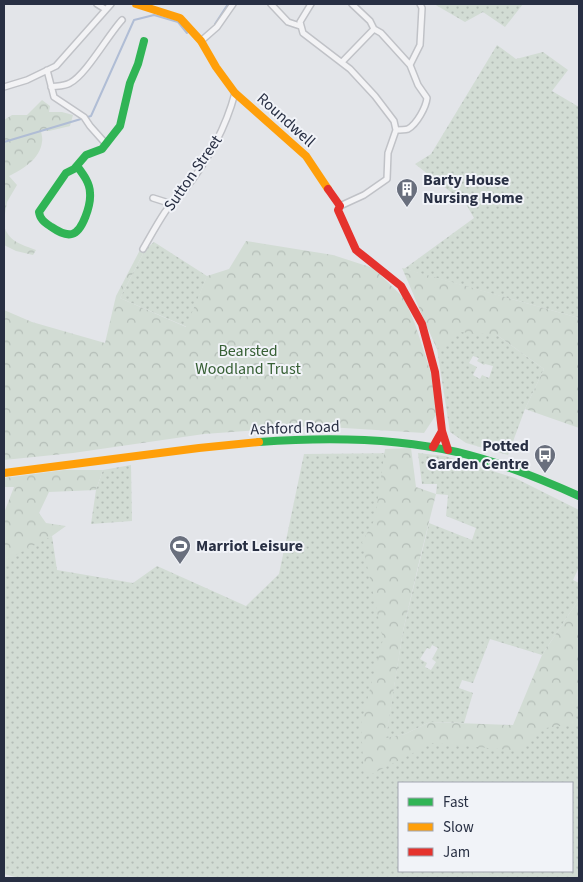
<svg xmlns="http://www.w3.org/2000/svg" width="583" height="882" font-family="'Source Sans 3',sans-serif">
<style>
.grass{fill:url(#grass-dots);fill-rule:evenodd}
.forest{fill:url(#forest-crowns)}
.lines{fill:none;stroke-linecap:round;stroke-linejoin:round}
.stream{stroke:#b0bdd5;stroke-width:2}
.street-casing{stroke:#c0c2c7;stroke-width:8}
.street{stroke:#f3f3f5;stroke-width:5}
.fast{stroke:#30b455;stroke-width:8}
.slow{stroke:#ff9f0a;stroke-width:8}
.jam{stroke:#e5322d;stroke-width:8}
.labels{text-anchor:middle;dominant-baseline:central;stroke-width:4;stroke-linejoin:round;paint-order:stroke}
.street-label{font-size:16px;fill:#282f43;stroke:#f1f3f8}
.poi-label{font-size:16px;font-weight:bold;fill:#282f43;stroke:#f1f3f8;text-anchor:start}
.park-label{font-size:16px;fill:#376035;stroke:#f1f3f8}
</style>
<defs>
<pattern id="grass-dots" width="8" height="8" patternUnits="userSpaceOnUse" patternTransform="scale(1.25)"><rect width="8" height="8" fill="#d2dcd4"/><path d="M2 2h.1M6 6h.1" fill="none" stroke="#b4bdb7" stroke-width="1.8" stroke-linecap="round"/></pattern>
<pattern id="forest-crowns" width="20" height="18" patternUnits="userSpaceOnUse" patternTransform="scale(1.25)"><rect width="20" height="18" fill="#d2dcd4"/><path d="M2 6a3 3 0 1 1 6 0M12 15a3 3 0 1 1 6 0" fill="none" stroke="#b4bdb7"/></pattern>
</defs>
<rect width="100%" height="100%" fill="#e3e5e9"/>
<path class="grass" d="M434,4H523L505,27L483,12L465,22Z
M497,45L516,59L543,52L568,70L552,91L579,107V318L404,269L474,218L466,204L415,164L431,154Z
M154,242L207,276L187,327L120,298L145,250Z
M414,296L497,335L544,369L525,409L508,455L466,443L450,432L437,349ZM473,356L479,358L477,361L484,365L485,364L493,366L489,378L482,375L480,379L473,375L477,367L469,363Z
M407,453L386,736L403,631L429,523L472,540L476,528L446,516L448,495L436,494L437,484H422L418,453L445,456L515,478L579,510V567L573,580L579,583V599L542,655L490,639L473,683L462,680L459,688L473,693L464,723L430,722L405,734L388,738L514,745L579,646V878H19L4,874V556L52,536L57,570L133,583L157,566L246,606L279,574L304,454ZM432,645L438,648L432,659L436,662L431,670L425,667L427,663L420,659L427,648L430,649ZM399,783H572V871H399Z
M131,465L132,521L91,524L96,490L103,470Z"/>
<path class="forest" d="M42,100L50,106L49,112H62L73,115L70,126L49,131L41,130C41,133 43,138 42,142C40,159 23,169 9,176L17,185L7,202L4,220V120L12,115H27Z
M4,227C11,243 21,244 36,250L33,255L16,251L4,245Z
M246,241L333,255L373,268L404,298L415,324L432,376L438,412L424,433L312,426L204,434L73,453L4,460V310L32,322L105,343L116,296L141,248L145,250L120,298L186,327L207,276L229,269Z
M402,268L579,318V428L525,409L544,369L497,335L460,332L437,349Z
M411,448L416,487L436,494L421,554L403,631L386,738L405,734L430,722L513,725L542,655L579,599V698L577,700L574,724L539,729L522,751L433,743L364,778L361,724L383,639L362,542L375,519L385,449Z
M64,470H103L96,490L49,492L39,513L46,523L66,526L52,536L4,561V513L14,487H4V478Z
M467,871H478L507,878H467Z"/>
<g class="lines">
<path class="stream" d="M215,24L228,4
M4,142L91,116L134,20L154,15L178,22L187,33"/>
<g class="street-casing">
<path id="street" d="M97,4L105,9
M271,4L288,22L300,26
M311,4L300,22L303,33L350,69L375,96L394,121L396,130L388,153L387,179L364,195L340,206
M374,29L381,33L410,65L418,85L427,98C426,107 417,124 408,129C404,130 400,130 396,130
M201,41L217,27L233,4
M342,62L374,29L370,21L352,4
M410,65L420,45L422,8L420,4
M47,70L54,97L84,117L90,126L106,144
M4,87L27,80L56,66L111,4
M51,87C57,86 65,86 70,83C86,75 108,35 122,20
M153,198L172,204
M143,249C150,237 157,224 165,212C170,205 178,199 183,192C207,162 225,131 235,93"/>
</g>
<use href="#street" class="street"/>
<path class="fast" d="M77,166C83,174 90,183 90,193C91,204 83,231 72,234C64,236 56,230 50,226C44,222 40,219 39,212L66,173L74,169L86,155L102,149L120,126L130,83L138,64L144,41
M259,442C324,437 392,437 457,452C499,462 539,478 579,496"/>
<path class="slow" d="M136,4L180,18L201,41L216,67L235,93L306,156L328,189
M4,473L199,448L259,442"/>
<path class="jam" d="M328,189L340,206L338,210L356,250L401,286L422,324L435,372L442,431L448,450
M433,447L442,431"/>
</g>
<defs>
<g id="building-pin" transform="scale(1.125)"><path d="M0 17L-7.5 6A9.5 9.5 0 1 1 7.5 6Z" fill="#696f7d" stroke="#f1f3f8"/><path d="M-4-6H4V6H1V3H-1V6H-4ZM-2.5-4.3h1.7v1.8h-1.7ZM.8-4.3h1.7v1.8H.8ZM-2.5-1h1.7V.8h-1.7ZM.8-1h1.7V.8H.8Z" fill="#fff"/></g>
<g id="bus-pin" transform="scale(1.125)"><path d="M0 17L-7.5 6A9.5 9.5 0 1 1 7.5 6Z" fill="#696f7d" stroke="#f1f3f8"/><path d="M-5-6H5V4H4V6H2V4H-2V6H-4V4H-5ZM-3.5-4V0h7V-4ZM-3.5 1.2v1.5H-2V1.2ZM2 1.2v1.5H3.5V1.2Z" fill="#fff"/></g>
<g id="stadium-pin" transform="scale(1.125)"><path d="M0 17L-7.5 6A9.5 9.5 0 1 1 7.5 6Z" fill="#696f7d" stroke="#f1f3f8"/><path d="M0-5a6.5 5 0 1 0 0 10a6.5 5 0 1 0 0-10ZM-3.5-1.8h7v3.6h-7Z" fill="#fff"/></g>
</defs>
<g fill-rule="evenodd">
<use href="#building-pin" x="407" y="189"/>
<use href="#bus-pin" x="545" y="455"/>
<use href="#stadium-pin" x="180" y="546"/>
</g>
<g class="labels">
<g class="street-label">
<text transform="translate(286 120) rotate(42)">Roundwell</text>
<text transform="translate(193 173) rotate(-55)">Sutton Street</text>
<text transform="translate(295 428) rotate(-2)">Ashford Road</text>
</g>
<g class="poi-label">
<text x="423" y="180">Barty House<tspan x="423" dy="18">Nursing Home</tspan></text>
<text x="529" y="446" text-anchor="end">Potted<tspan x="529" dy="18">Garden Centre</tspan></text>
<text x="196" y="546">Marriot Leisure</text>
</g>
<g class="park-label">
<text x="248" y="351">Bearsted<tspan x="248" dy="18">Woodland Trust</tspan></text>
</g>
</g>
<rect width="583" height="882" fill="none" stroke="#282f43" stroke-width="10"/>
<rect x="398" y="782" width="175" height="90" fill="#f1f3f8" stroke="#a1a5b0"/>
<rect x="408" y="798" width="25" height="8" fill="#30b455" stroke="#a1a5b0"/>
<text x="443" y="807" font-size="15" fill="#282f43">Fast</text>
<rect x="408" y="823" width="25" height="8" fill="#ff9f0a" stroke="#a1a5b0"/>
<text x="443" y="832" font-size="15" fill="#282f43">Slow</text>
<rect x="408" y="848" width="25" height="8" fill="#e5322d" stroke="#a1a5b0"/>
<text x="443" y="857" font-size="15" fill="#282f43">Jam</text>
</svg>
